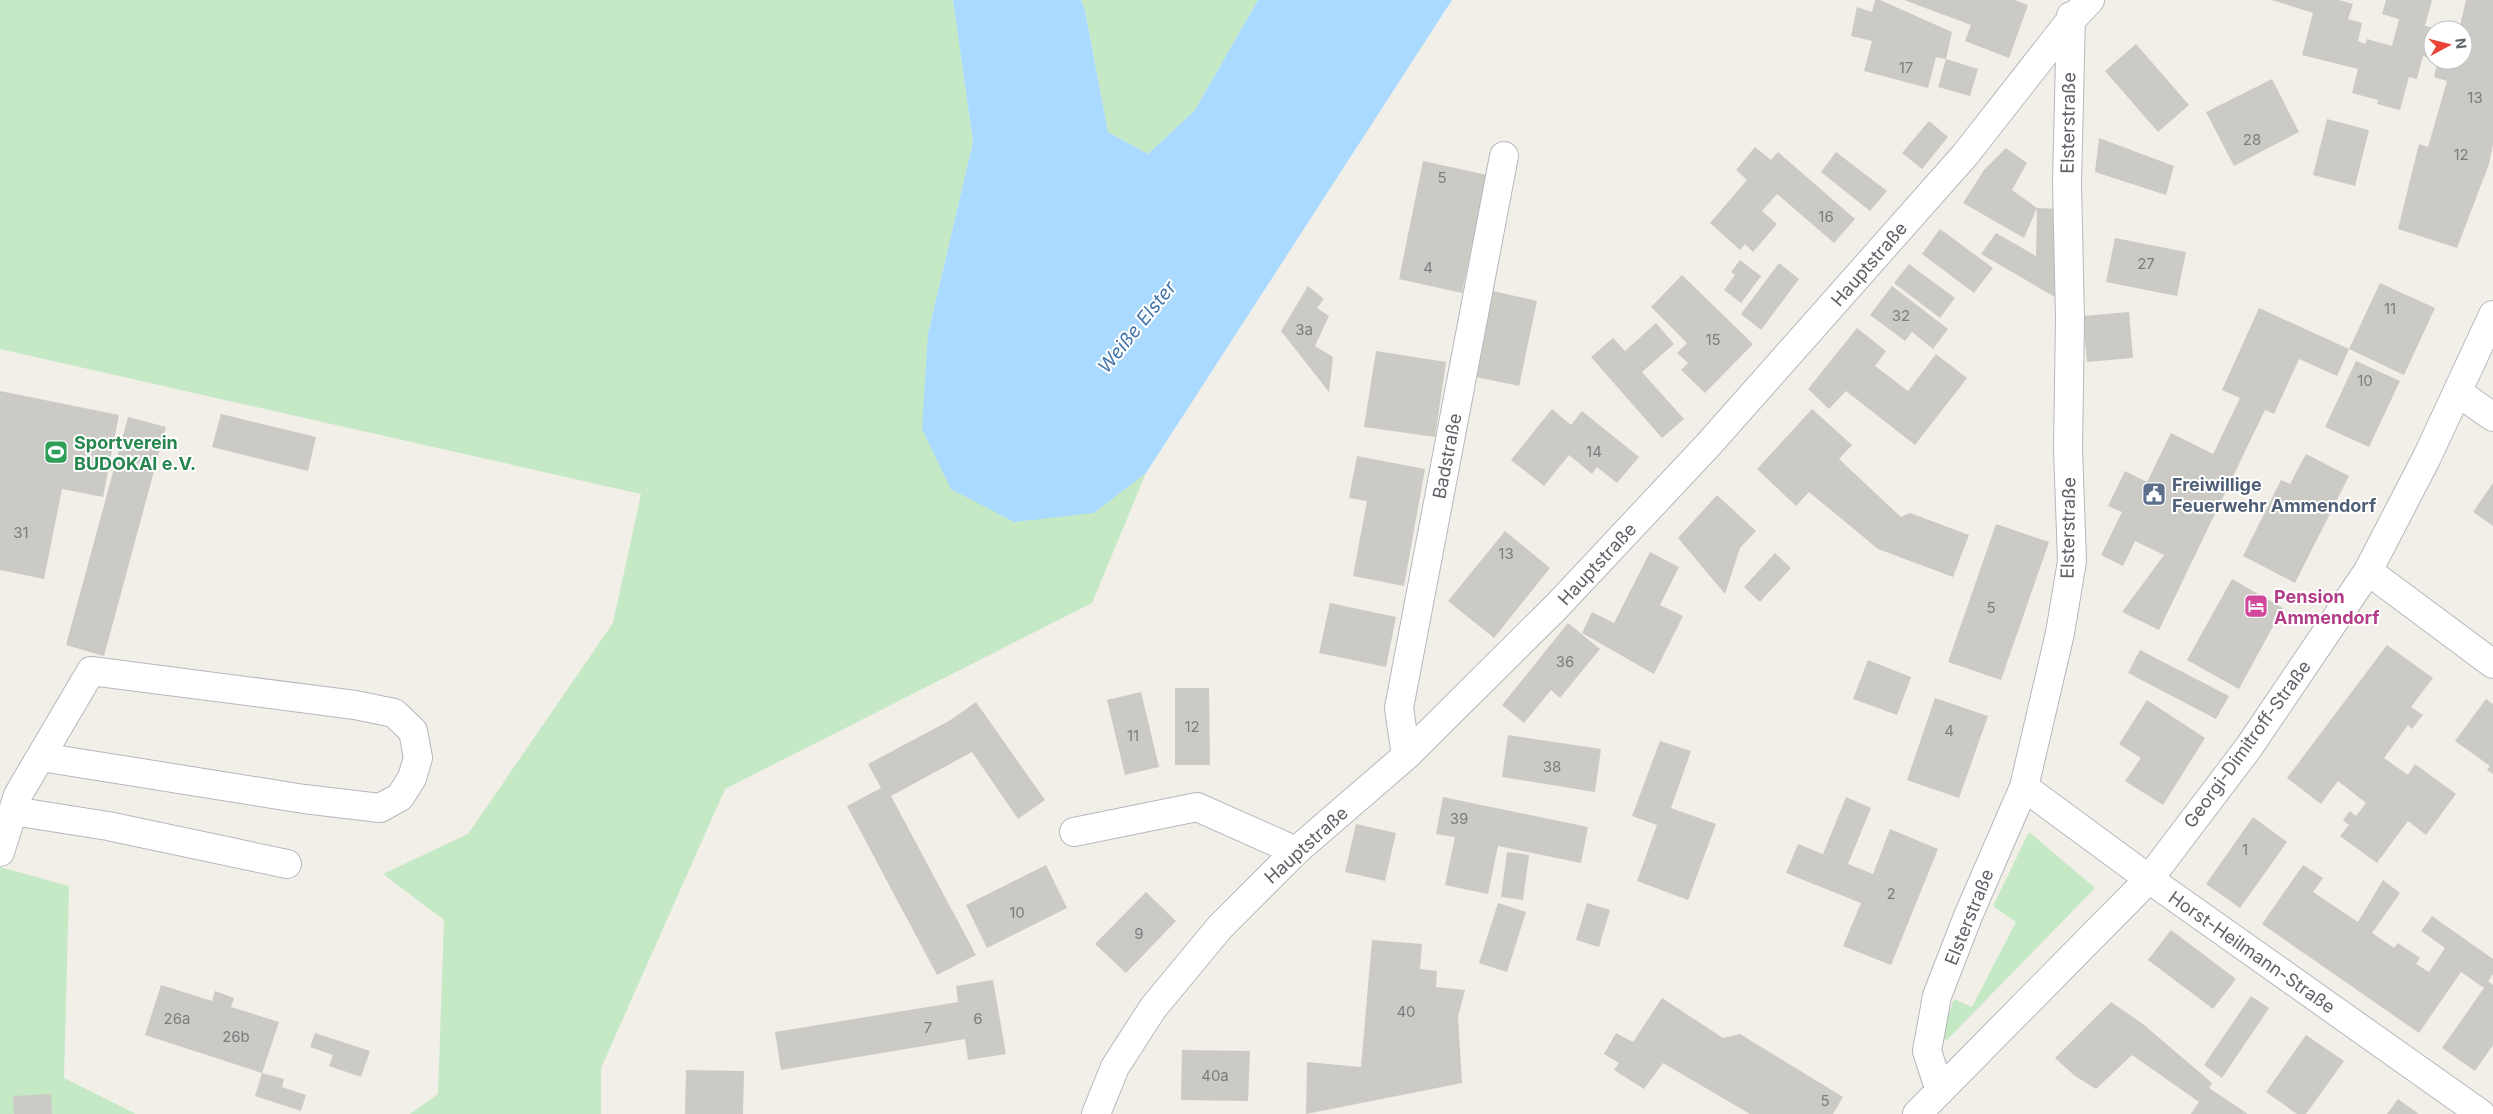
<svg xmlns="http://www.w3.org/2000/svg" width="2493" height="1114" font-family="Inter,sans-serif">
<style>
.green{fill:#c5e8c5}
.water{fill:#aadaff}
.building{fill:#cccac5}
.lines{fill:none;stroke-linecap:round;stroke-linejoin:round}
.minor-casing{stroke:#b5b8bc;stroke-width:30}
.minor{stroke:#fff;stroke-width:28}
.labels{text-anchor:middle;dominant-baseline:central;stroke-width:4;stroke-linejoin:round;paint-order:stroke}
.number-label{font-size:15px;fill:#7a7d7f}
.street-label{font-size:18px;fill:#5f6368;stroke:#fff}
.leisure-label{font-size:18px;font-weight:bold;fill:#27864d;stroke:#fff;text-anchor:start}
.service-label{font-size:18px;font-weight:bold;fill:#4e5e75;stroke:#fff;text-anchor:start}
.hotel-label{font-size:18px;font-weight:bold;fill:#b23c85;stroke:#fff;text-anchor:start}
.water-label{font-size:19px;font-style:italic;fill:#4174aa;stroke:#fff}
</style>
<rect width="100%" height="100%" fill="#f1efe8"/>
<path class="green" d="M0,0H953L973,142L928,334L1094,513L1146,473L1092,603L725,789L601,1068V1114H410L438,1094L444,920L383,874L468,834L613,623L641,494L0,349Z
M1081,0H1258L1195,110L1148,154L1108,132L1085,11Z
M2029,832L2095,888L1947,1040L1941,1037L1954,999L1972,1007L2016,922L1993,906Z
M0,867L69,886L64,1078L136,1114H0Z"/>
<path class="water" d="M953,0H1081L1085,11L1108,132L1148,154L1195,110L1258,0H1452L1146,473L1094,513L1014,522L951,489L922,429L928,334L973,142Z"/>
<path class="building" d="M1875,0H1880L1952,32L1946,59L1978,69L1970,96L1938,87L1946,59L1936,57L1928,88L1864,71L1872,41L1851,36L1857,7L1872,12Z
M1904,0H2014L2028,5L2009,58L1965,41L1971,25Z
M2272,0H2339L2353,4L2348,19L2362,23L2358,41L2365,44L2367,39L2392,46L2399,19L2382,14L2386,0H2432L2425,26L2439,29L2433,30L2431,58L2423,56L2417,79L2409,77L2400,110L2377,104L2378,100L2352,93L2358,69L2302,55L2313,13Z
M2466,0H2493V144L2489,164L2457,248L2398,229L2419,144L2428,147L2447,81L2434,77L2438,60L2460,64V60H2463V35H2466L2467,32L2459,30Z
M2136,44L2189,105L2158,132L2105,71Z
M2272,79L2299,132L2234,166L2206,112Z
M2327,119L2369,130L2355,186L2313,175Z
M1929,121L1948,137L1922,169L1902,153Z
M2099,138L2174,166L2166,195L2095,172Z
M1755,147L1771,160L1778,152L1855,219L1834,243L1777,194L1762,211L1777,224L1753,252L1745,244L1740,250L1710,223L1747,180L1736,170Z
M2006,148L2027,163L2012,190L2037,208L2024,238L1963,203L1984,170Z
M1836,152L1887,191L1870,211L1821,172Z
M1423,161L1487,175L1462,293L1399,279Z
M2037,208L2060,209V300L1981,254L1996,233L2036,256Z
M1940,229L1993,268L1974,293L1922,254Z
M2115,238L2186,252L2177,296L2106,282Z
M1740,260L1761,276L1741,303L1724,290L1735,275L1731,272Z
M1779,263L1799,279L1761,330L1741,314Z
M1909,264L1955,298L1940,318L1894,283Z
M1682,275L1753,344L1705,393L1681,370L1688,363L1677,353L1687,343L1651,307Z
M2380,283L2435,308L2404,375L2349,349Z
M1308,286L1324,299L1317,308L1329,316L1315,346L1333,357L1329,392L1281,331Z
M1892,286L1948,329L1933,349L1912,332L1905,341L1870,315Z
M1493,291L1537,301L1519,386L1476,377Z
M2259,308L2349,349L2337,376L2299,359L2274,414L2265,410L2159,630L2122,612L2164,555L2135,541L2123,566L2101,555L2122,512L2108,506L2125,471L2147,482L2171,433L2213,454L2240,398L2222,390Z
M2129,312L2133,358L2087,362L2083,316Z
M1656,323L1674,344L1642,372L1684,419L1662,438L1591,357L1613,338L1625,351Z
M1857,328L1886,351L1875,366L1908,391L1936,354L1967,378L1915,445L1846,391L1829,409L1808,389Z
M1376,351L1446,362L1435,437L1364,427Z
M2356,361L2400,381L2369,447L2325,427Z
M0,391L119,415L103,497L62,489L44,579L0,570Z
M1552,409L1571,425L1582,411L1639,457L1617,483L1597,467L1592,474L1569,455L1544,486L1511,460Z
M1812,409L1852,445L1839,459L1901,517L1910,513L1969,535L1953,577L1878,549L1809,492L1796,506L1757,469Z
M221,414L316,437L308,471L212,447Z
M128,417L166,427L104,656L66,645Z
M2306,454L2349,476L2295,583L2243,556L2281,480L2290,484Z
M1357,456L1425,469L1404,586L1353,576L1367,501L1349,498Z
M2493,483V526L2473,512Z
M1717,495L1756,531L1740,548L1725,594L1678,538Z
M1996,524L2049,542L2001,680L1948,662Z
M1505,531L1550,568L1494,638L1448,601Z
M1650,552L1679,567L1660,605L1683,616L1654,674L1582,633L1592,612L1614,623Z
M1775,553L1791,568L1760,602L1744,587Z
M2232,579L2283,608L2239,689L2187,660Z
M1330,603L1396,617L1386,667L1319,653Z
M1568,623L1600,649L1560,698L1551,690L1524,723L1502,705Z
M2387,645L2433,678L2411,707L2423,715L2412,729L2408,725L2384,758L2408,775L2415,764L2456,794L2426,835L2408,821L2377,863L2340,836L2349,825L2343,820L2350,811L2356,816L2366,803L2338,781L2321,804L2287,778Z
M2140,650L2229,696L2216,719L2128,673Z
M1868,660L1911,677L1897,715L1853,699Z
M1175,688H1209L1210,765H1175Z
M1141,692L1159,767L1125,775L1107,700Z
M1935,698L1988,716L1959,798L1907,780Z
M2486,699L2493,704V774L2487,770L2490,766L2455,741Z
M2147,700L2205,738L2163,805L2125,781L2141,758L2119,744Z
M976,702L1045,800L1018,819L972,752L891,796L976,955L937,975L847,806L881,788L868,764L949,721Z
M1508,735L1601,749L1595,792L1502,777Z
M1660,741L1691,751L1671,808L1716,824L1688,900L1637,881L1657,825L1632,816Z
M1443,797L1588,827L1581,863L1498,846L1488,894L1445,885L1455,837L1436,834Z
M1846,797L1871,808L1848,864L1873,874L1890,829L1938,849L1891,965L1843,946L1861,903L1786,873L1798,844L1823,854Z
M2253,817L2287,842L2240,908L2206,884Z
M1356,824L1396,833L1385,881L1345,872Z
M1507,852L1529,855L1523,900L1501,897Z
M1046,865L1067,908L987,948L966,905Z
M2303,865L2323,878L2313,892L2358,922L2383,880L2400,893L2372,933L2394,948L2398,943L2420,958L2416,964L2429,972L2445,948L2421,931L2432,916L2493,959V974L2488,981L2493,985V1045L2475,1071L2442,1048L2484,988L2461,972L2419,1033L2262,924Z
M1146,892L1176,921L1126,973L1095,944Z
M1498,903L1526,912L1507,972L1479,963Z
M1587,903L1610,910L1599,947L1576,940Z
M2171,930L2236,979L2213,1009L2148,960Z
M1372,940L1422,944L1420,969L1437,971L1436,987L1465,990L1458,1017L1462,1083L1306,1114L1307,1062L1361,1067Z
M993,980L1006,1054L968,1060L965,1039L781,1070L775,1032L958,1002L956,986Z
M161,985L212,1001L215,991L234,998L231,1007L279,1022L262,1073L284,1079L282,1087L306,1095L301,1111L255,1096L262,1073L145,1035Z
M2251,996L2269,1008L2222,1078L2204,1065Z
M1662,998L1723,1038L1740,1034L1843,1097L1833,1114H1750L1663,1063L1644,1089L1614,1070L1619,1063L1604,1054L1616,1033L1633,1042Z
M2111,1002L2143,1024L2212,1083L2209,1088L2248,1114H2191L2199,1102L2132,1055L2096,1089L2075,1076L2055,1058Z
M315,1033L370,1051L361,1077L329,1066L333,1055L310,1047Z
M2306,1035L2344,1061L2306,1114H2297L2266,1092Z
M1182,1050L1250,1051L1248,1101L1181,1100Z
M686,1070L744,1071L743,1114H685Z
M51,1094L52,1114H14L13,1096Z
M2398,1099L2419,1114H2387Z"/>
<g class="lines">
<g class="minor-casing">
<path id="minor" d="M2459,393L2493,417
M2368,571L2493,664
M1406,756L1399,708L1504,156
M2024,787L2149,879L2481,1114
M13,811L108,826L287,864
M1074,832L1197,807L1296,851
M0,852L18,795L91,671L355,705L394,713L413,731L418,758L412,778L400,797L380,808L304,799L41,757
M1940,1091L1927,1051L1937,996L1968,916L2024,787L2060,633L2072,561L2068,449L2070,318L2067,183L2071,16
M1096,1114L1115,1067L1153,1008L1220,927L1296,851L1406,756L1558,605L1709,444L1965,155L2070,21L2090,0
M1917,1114L2149,879L2249,747L2368,571L2427,457L2493,315"/>
</g>
<use href="#minor" class="minor"/>
</g>
<defs>
<g id="stadium-square" transform="scale(1.25)"><rect x="-9" y="-9" width="18" height="18" rx="4" fill="#2e9e5b" stroke="#fff"/><path d="M0-5a6.5 5 0 1 0 0 10a6.5 5 0 1 0 0-10ZM-3.5-1.8h7v3.6h-7Z" fill="#fff"/></g>
<g id="civic-square" transform="scale(1.25)"><rect x="-9" y="-9" width="18" height="18" rx="4" fill="#5c6f8a" stroke="#fff"/><path d="M-.6-6.5H3V-4.5H.6V-3L4-1V1h2V6H-6V1h2V-1L-.6-3ZM-1.2 2.5V6h2.4V2.5Z" fill="#fff"/></g>
<g id="hotel-square" transform="scale(1.25)"><rect x="-9" y="-9" width="18" height="18" rx="4" fill="#d1479c" stroke="#fff"/><path d="M-6-4.5h1.5V1H6V5H4.5V3h-9V5H-6ZM-4 0a1.8 1.8 0 1 1 3.6 0ZM.5 0V-2.5h3Q6-2.5 6 0Z" fill="#fff"/></g>
</defs>
<g fill-rule="evenodd">
<use href="#stadium-square" x="56" y="452"/>
<use href="#civic-square" x="2154" y="494"/>
<use href="#hotel-square" x="2256" y="606"/>
</g>
<g class="labels">
<g class="number-label">
<text x="1906" y="67">17</text>
<text x="2475" y="97">13</text>
<text x="2252" y="139">28</text>
<text x="2461" y="154">12</text>
<text x="1442" y="177">5</text>
<text x="1826" y="216">16</text>
<text x="2146" y="263">27</text>
<text x="1428" y="267">4</text>
<text x="2390" y="308">11</text>
<text x="1901" y="315">32</text>
<text x="1304" y="329">3a</text>
<text x="1713" y="339">15</text>
<text x="2365" y="380">10</text>
<text x="1594" y="451">14</text>
<text x="21" y="532">31</text>
<text x="1506" y="553">13</text>
<text x="1991" y="607">5</text>
<text x="1565" y="661">36</text>
<text x="1192" y="726">12</text>
<text x="1949" y="730">4</text>
<text x="1133" y="735">11</text>
<text x="1552" y="766">38</text>
<text x="1459" y="818">39</text>
<text x="2245" y="849">1</text>
<text x="1891" y="893">2</text>
<text x="1017" y="912">10</text>
<text x="1139" y="933">9</text>
<text x="1406" y="1011">40</text>
<text x="177" y="1018">26a</text>
<text x="978" y="1018">6</text>
<text x="928" y="1027">7</text>
<text x="236" y="1036">26b</text>
<text x="1215" y="1075">40a</text>
<text x="1825" y="1100">5</text>
</g>
<g class="street-label">
<text transform="translate(2068 123) rotate(-89)">Elsterstraße</text>
<text transform="translate(1869 264) rotate(-49)">Hauptstraße</text>
<text transform="translate(1447 456) rotate(-79)">Badstraße</text>
<text transform="translate(2068 528) rotate(-89)">Elsterstraße</text>
<text transform="translate(1597 564) rotate(-47)">Hauptstraße</text>
<text transform="translate(2247 744) rotate(-54)">Georgi-Dimitroff-Straße</text>
<text transform="translate(1306 845) rotate(-42)">Hauptstraße</text>
<text transform="translate(1969 917) rotate(-68)">Elsterstraße</text>
<text transform="translate(2252 952) rotate(35)">Horst-Heilmann-Straße</text>
</g>
<g class="leisure-label">
<text x="74" y="442">Sportverein<tspan x="74" dy="21">BUDOKAI e.V.</tspan></text>
</g>
<g class="service-label">
<text x="2172" y="484">Freiwillige<tspan x="2172" dy="21">Feuerwehr Ammendorf</tspan></text>
</g>
<g class="hotel-label">
<text x="2274" y="596">Pension<tspan x="2274" dy="21">Ammendorf</tspan></text>
</g>
<g class="water-label">
<text transform="translate(1137 327) rotate(-51)">Weiße Elster</text>
</g>
</g>
<g transform="translate(2448 45) rotate(83)"><circle r="24" fill="#ffffff" stroke="#bfc1c3"/>
<path d="M0-4L9 19L0 12L-9 19Z" fill="#ea4335"/>
<text y="-8" font-size="14" font-weight="bold" text-anchor="middle" fill="#5f6368">N</text>
</g>
</svg>
